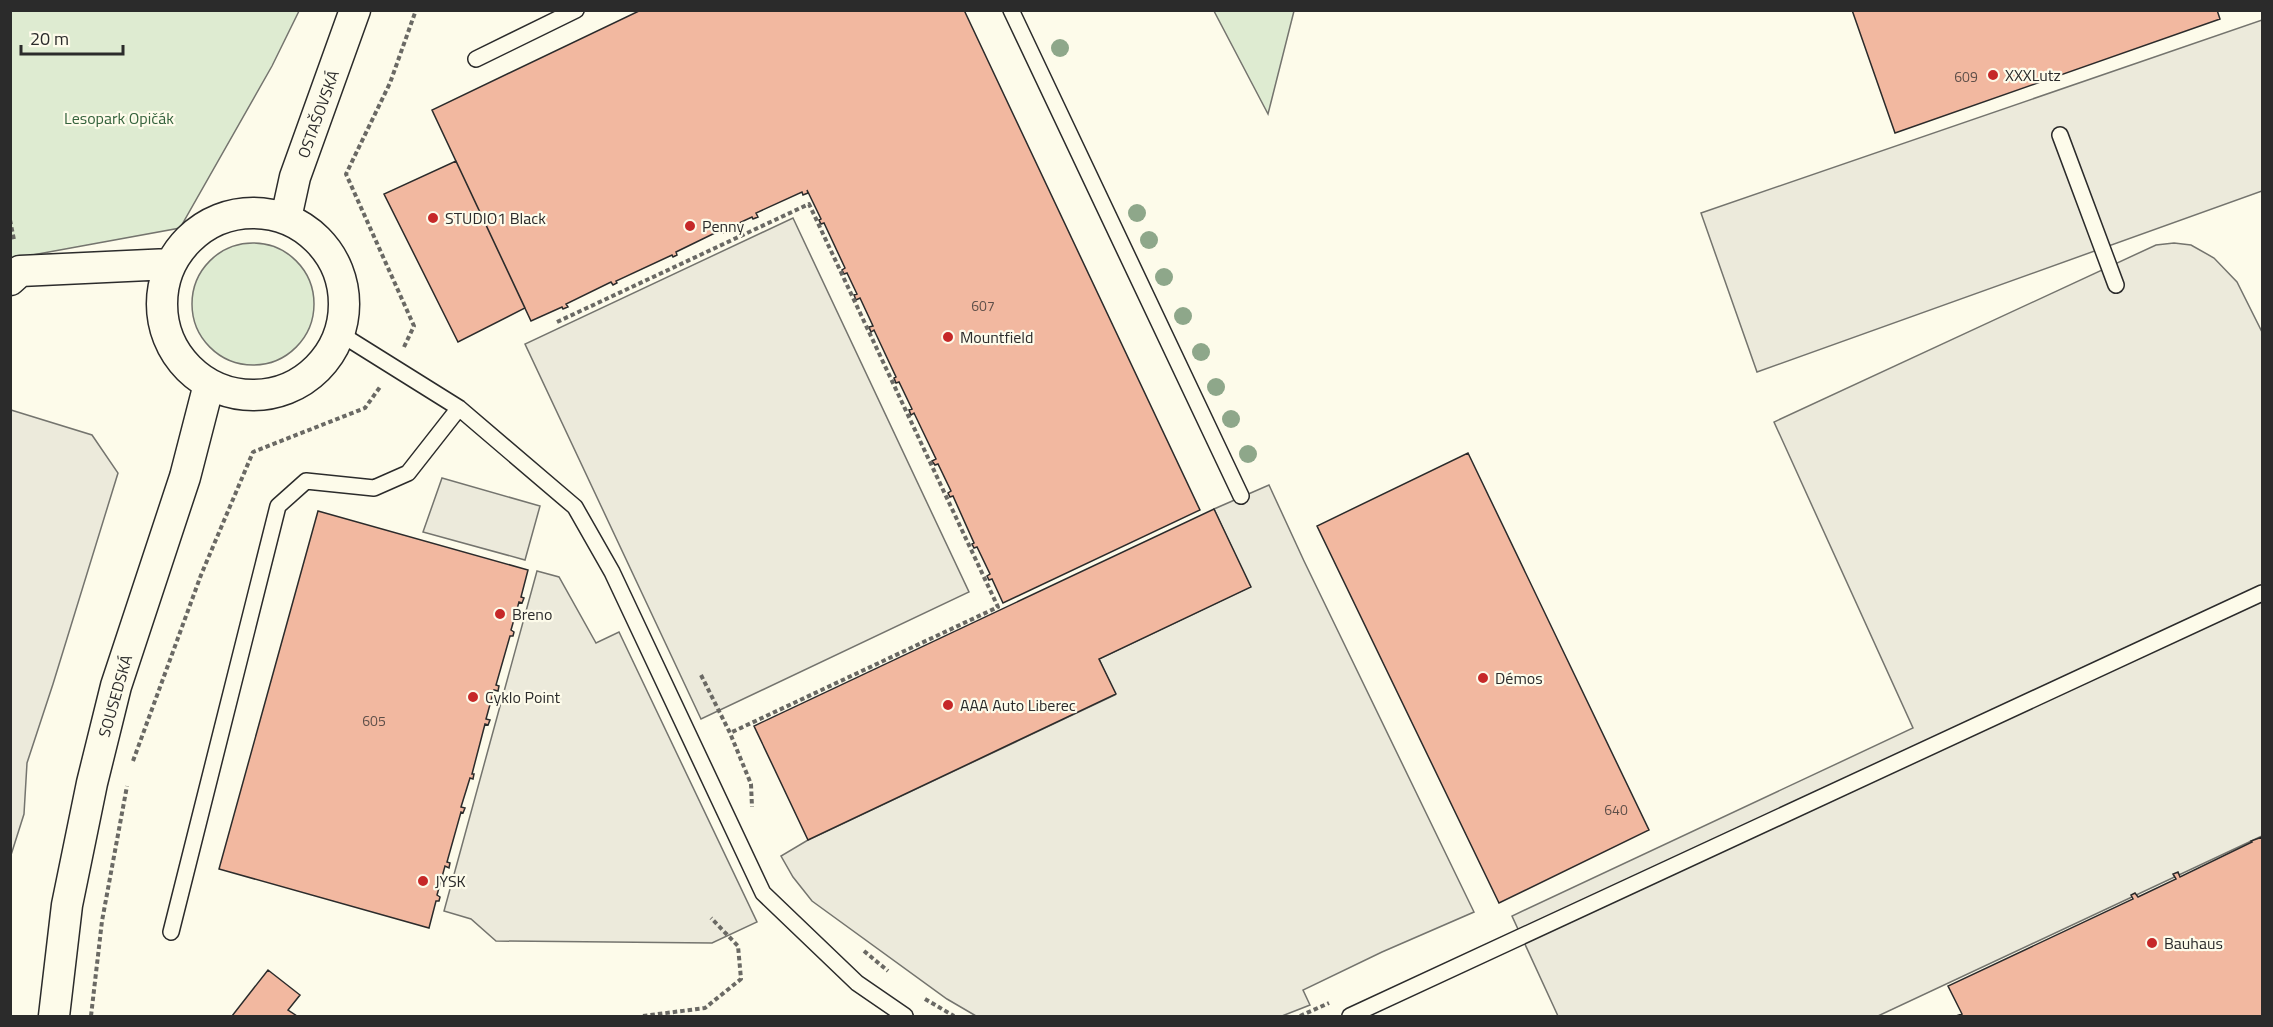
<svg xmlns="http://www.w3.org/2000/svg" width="2273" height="1027" font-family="'Titillium Web',sans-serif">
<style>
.green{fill:#deebd1;stroke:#74746e;stroke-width:1.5}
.parking{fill:#eceadb;stroke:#74746e;stroke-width:1.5}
.building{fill:#f2b8a0;stroke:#2b2b2b;stroke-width:1.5}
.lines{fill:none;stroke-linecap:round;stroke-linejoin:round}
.service-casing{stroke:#2b2b2b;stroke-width:18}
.minor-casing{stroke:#2b2b2b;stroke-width:33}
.path{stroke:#6a6964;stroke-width:4;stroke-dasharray:4.5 3;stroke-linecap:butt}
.service{stroke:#fdfbea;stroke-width:15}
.minor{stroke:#fdfbea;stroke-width:30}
.tree{fill:#8ea78a}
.poi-dot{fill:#c62828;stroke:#fdfbea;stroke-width:2}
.labels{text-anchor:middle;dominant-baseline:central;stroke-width:4.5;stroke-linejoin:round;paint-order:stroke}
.number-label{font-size:14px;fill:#5d4e48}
.poi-label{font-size:16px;fill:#2b2b2b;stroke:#fdfbea;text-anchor:start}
.street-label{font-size:16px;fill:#2b2b2b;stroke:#fdfbea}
.park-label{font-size:16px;fill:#34623c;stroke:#fdfbea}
</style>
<rect width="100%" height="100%" fill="#fdfbea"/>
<path class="green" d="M11,11H299L272,66L180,228L16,258L11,263Z
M1214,11H1294L1268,114Z
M192 304a61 61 0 1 1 122 0a61 61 0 1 1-122 0Z"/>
<path class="parking" d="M2262,20V191L1757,372L1701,213Z
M793,218L969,592L701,719L525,344Z
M2174,243L2191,245L2214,258L2237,282L2262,332V836L1878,1016H1558L1512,916L1913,728L1774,422L2156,245Z
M11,410L92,435L118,473L53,684L27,763L24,814L11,855Z
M442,478L540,506L525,560L423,532Z
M1269,485L1304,561L1474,912L1382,952L1303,990L1310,1005L1282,1016H976L947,999L812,901L793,877L781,856L808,840L1115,695L1099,659L1250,587L1214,509Z
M537,571L559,577L596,643L619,632L757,922L712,943L496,941L471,919L444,911Z"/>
<path class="building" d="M641,10H964L1200,510L1003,603L992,579L989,580L987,576L990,574L977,547L974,548L972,544L974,543L953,496L950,497L948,493L951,491L938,464L935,465L932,461L936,459L914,413L911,415L909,410L912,409L899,382L896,383L894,378L896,377L874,330L871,332L869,327L873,326L860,298L856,300L854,295L857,294L847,273L844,274L842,270L845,268L824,223L821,224L819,220L821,219L807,190L808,193L803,195L802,192L756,213L758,217L753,219L752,217L726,229L727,231L723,233L721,230L676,252L677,255L673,257L672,255L616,281L617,283L613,285L611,282L566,304L568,307L563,309L562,307L531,321L432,110Z
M1852,10H2217L2220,19L1895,133Z
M456,161L525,308L458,342L384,194Z
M1468,453L1649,830L1499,903L1317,526Z
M1214,509L1251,587L1099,659L1116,694L808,840L754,726Z
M318,511L528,570L521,597L524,598L522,603L519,602L511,630L514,632L513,636H510L496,685L499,686L498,691L494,690L486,719L490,720L488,725L485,724L472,774H474L473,779L470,778L461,807L465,808L463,813L461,812L447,862L450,863L449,868L445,866L437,895L440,897L439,901H436L429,928L219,869Z
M2262,837V1016H1956L1962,1014L1948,986L2133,899L2131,895L2135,893L2138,897L2176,879L2173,874L2178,872L2180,877L2252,842L2251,841Z
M268,970L300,995L288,1010L297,1016H232Z"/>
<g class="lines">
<g class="service-casing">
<path id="service" d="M1011,10L1241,496
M476,59L576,10
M2060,135L2116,285
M339,333L459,408L575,507L612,572L763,893L857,983L905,1016
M171,932L278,506L306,481L374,488L408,473L459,408
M1350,1016L2262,593"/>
</g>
<g class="minor-casing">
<path id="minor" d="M162 304a91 91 0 1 1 182 0a91 91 0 1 1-182 0Z
M286,218L295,177L355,10
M10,280L20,271L170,264
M54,1016L67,905L92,783L116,686L185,477L209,384"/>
</g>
<path class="path" d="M10,220L14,240
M557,322L809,204L998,607L730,733
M404,347L414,326L346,174L390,83L416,10
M701,675L730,733L751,784L752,807
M133,761L201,575L253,452L365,408L380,387
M864,951L888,971
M925,999L954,1016
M91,1016L102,921L127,786
M643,1016L705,1008L741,979L738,946L711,918
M1300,1016L1329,1003"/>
<use href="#service" class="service"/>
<use href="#minor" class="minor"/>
</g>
<g class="tree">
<circle cx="1060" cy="48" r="9"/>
<circle cx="1137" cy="213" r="9"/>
<circle cx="1149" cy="240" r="9"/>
<circle cx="1164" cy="277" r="9"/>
<circle cx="1183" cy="316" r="9"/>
<circle cx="1201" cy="352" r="9"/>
<circle cx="1216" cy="387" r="9"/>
<circle cx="1231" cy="419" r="9"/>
<circle cx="1248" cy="454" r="9"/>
</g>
<g class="poi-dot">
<circle cx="1993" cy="75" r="6"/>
<circle cx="433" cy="218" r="6"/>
<circle cx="690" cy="226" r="6"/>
<circle cx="948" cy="337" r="6"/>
<circle cx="500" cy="614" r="6"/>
<circle cx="1483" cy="678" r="6"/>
<circle cx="473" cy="697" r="6"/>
<circle cx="948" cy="705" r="6"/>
<circle cx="423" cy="881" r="6"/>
<circle cx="2152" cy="943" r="6"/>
</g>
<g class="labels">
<g class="number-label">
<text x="1966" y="76">609</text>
<text x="983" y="305">607</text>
<text x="374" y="720">605</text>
<text x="1616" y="809">640</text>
</g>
<g class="poi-label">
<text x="2005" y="75">XXXLutz</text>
<text x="445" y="218">STUDIO1 Black</text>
<text x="702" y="226">Penny</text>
<text x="960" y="337">Mountfield</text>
<text x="512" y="614">Breno</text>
<text x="1495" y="678">Démos</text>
<text x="485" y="697">Cyklo Point</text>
<text x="960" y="705">AAA Auto Liberec</text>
<text x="435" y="881">JYSK</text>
<text x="2164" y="943">Bauhaus</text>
</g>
<g class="street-label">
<text transform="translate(318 114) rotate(-70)">OSTAŠOVSKÁ</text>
<text transform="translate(115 696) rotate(-74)">SOUSEDSKÁ</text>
</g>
<g class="park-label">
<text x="119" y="118">Lesopark Opičák</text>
</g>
</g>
<rect width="2273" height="1027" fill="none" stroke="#2b2b2b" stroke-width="24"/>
<path d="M21 45v9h102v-9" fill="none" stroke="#2b2b2b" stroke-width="3"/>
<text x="30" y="45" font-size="18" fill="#2b2b2b" stroke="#fdfbea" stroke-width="4.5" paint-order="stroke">20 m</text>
</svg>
